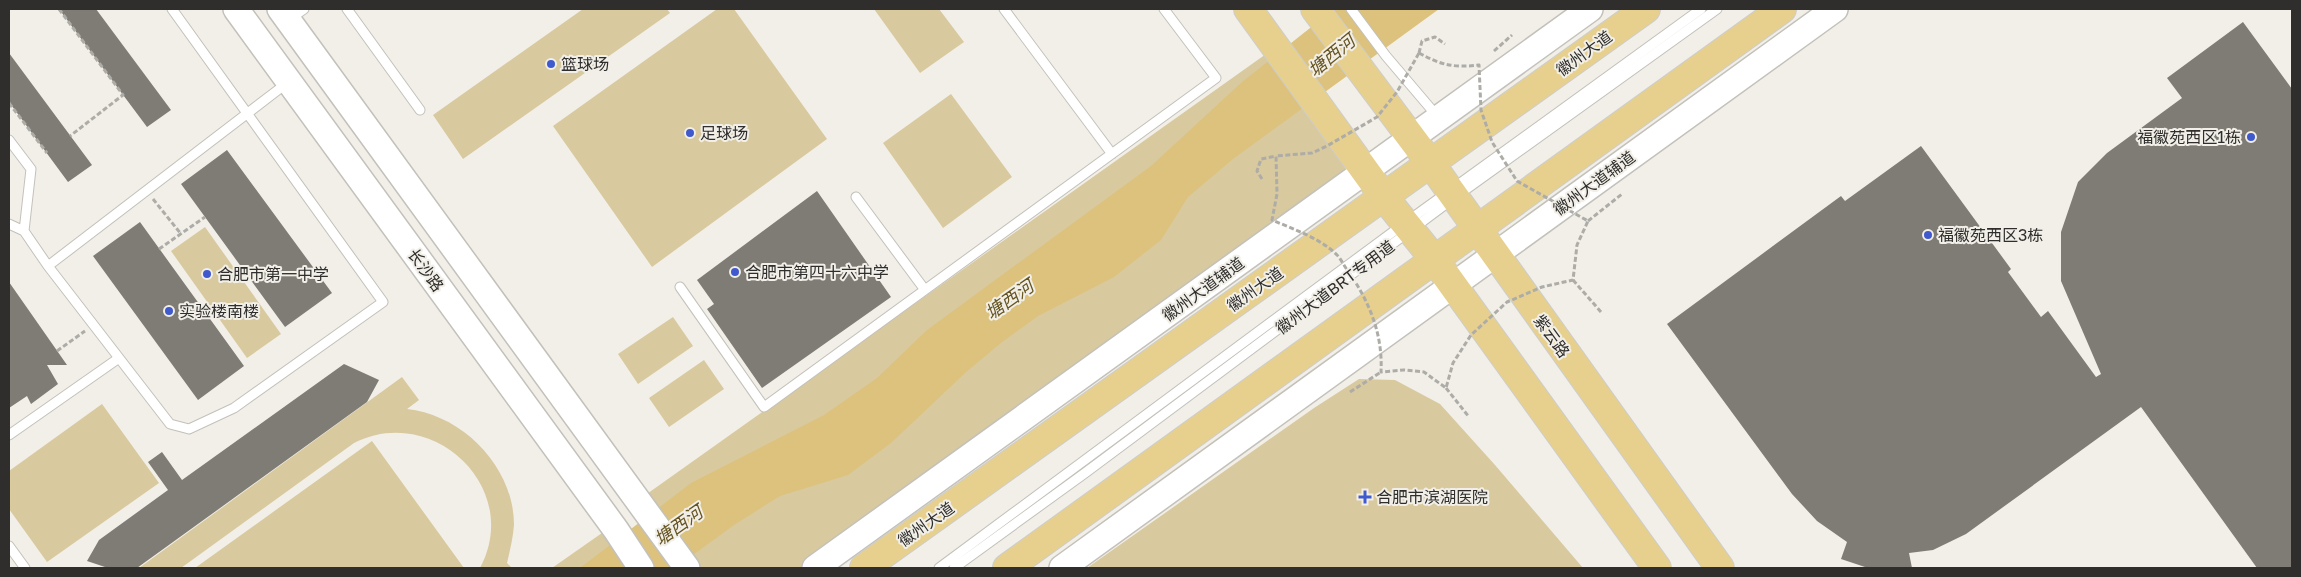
<svg xmlns="http://www.w3.org/2000/svg" width="2301" height="577" font-family="'Golos Text','Noto Sans SC',sans-serif">
<style>
.green{fill:#d8c99f}
.water{fill:#dcc27d}
.building{fill:#7e7c75}
.lines{fill:none;stroke-linecap:round;stroke-linejoin:round}
.lane-casing{stroke:#c3c1ba;stroke-width:11}
.secondary-casing{stroke:#c3c1ba;stroke-width:28}
.primary-casing{stroke:#cdcdcc;stroke-width:30}
.path{stroke:#aeaca7;stroke-width:3;stroke-dasharray:5 2.5;stroke-linecap:butt}
.lane{stroke:#fff;stroke-width:9}
.secondary{stroke:#fff;stroke-width:25}
.primary{stroke:#e7d08e;stroke-width:28}
.path-bridge{stroke:#aeaca7;stroke-width:3;stroke-dasharray:5 2.5;stroke-linecap:butt}
.poi-dot{fill:#4059cc;stroke:#f1efe8;stroke-width:2}
.labels{text-anchor:middle;dominant-baseline:central;stroke-width:4;stroke-linejoin:round;paint-order:stroke}
.street-label{font-size:16px;fill:#2f2e2c;stroke:#f1efe8}
.poi-label{font-size:16px;fill:#2f2e2c;stroke:#f1efe8;text-anchor:start}
.water-label{font-size:18px;font-style:italic;fill:#665420;stroke:#f1efe8}
</style>
<rect width="100%" height="100%" fill="#f1efe8"/>
<path class="green" d="M583,9H667L670,13L463,159L433,115Z
M717,9H734L827,139L652,267L553,126Z
M874,9H939L964,42L920,73Z
M1276,47L1367,171L815,568H687L637,501Z
M951,94L1012,177L943,228L883,143Z
M205,227L281,334L247,358L171,251Z
M673,317L693,346L638,384L618,354Z
M704,360L724,389L669,427L649,398Z
M402,377L419,400L407,409C463,415 514,467 514,525C513,538 510,550 507,563L512,568H480C523,488 433,403 354,443L181,568H139Z
M1359,379L1395,380L1440,404L1495,465L1583,568H1087L1314,408Z
M102,404L159,483L47,562L9,509V471Z
M372,441L464,568H195Z
M612,526L641,568H552Z"/>
<path class="water" d="M1334,9H1439L1233,159L1188,197L1161,240L1114,277L1038,316L1002,342L965,373L891,443L848,475L780,496L734,525L675,568H580L691,483L824,415L877,378L927,330L1151,166L1242,82Z"/>
<path class="building" d="M59,9H96L171,110L147,127Z
M2243,22L2292,89V568H2257L2141,407L1966,534L1933,550L1909,553L1912,568H1868L1841,559L1847,542L1817,521L1792,494L1667,324L1841,196L1845,201L1921,146L2011,269L2008,272L2041,317L2048,311L2096,377L2101,374L2061,281V232L2078,182L2107,153L2182,98L2167,78Z
M9,53L92,165L68,182L9,102Z
M227,150L332,293L285,327L181,184Z
M817,191L891,297L762,388L707,309L714,304L697,280Z
M140,222L244,366L198,400L93,256Z
M9,282L67,365H47L58,384L31,404L27,396L9,408Z
M344,364L379,380L367,402L137,568H108L87,561L99,540L168,490L148,462L162,452L182,480Z"/>
<g class="lines">
<g class="lane-casing">
<path id="lane" d="M347,9L420,110
M1004,9L1112,154
M1351,9L1386,56L1437,116
M290,19L304,9
M9,140L31,169L24,231
M856,197L925,290
M9,224L24,231L48,266L287,83
M48,266L170,424L189,429L234,408L383,302L172,9
M680,287L764,407L1216,78L1164,9
M9,435L119,358
M9,546L25,568
M939,568L1405,223L1701,9
M954,568L1085,473L1454,198L1717,9"/>
</g>
<g class="secondary-casing">
<path id="secondary" d="M236,9L616,530L641,568
M280,9L687,568
M815,568L1590,9
M1062,568L1835,9"/>
</g>
<g class="primary-casing">
<path id="primary" d="M1248,9L1384,197L1434,259L1657,568
M1315,9L1431,164L1720,568
M864,568L1646,9
M1007,568L1782,9"/>
</g>
<path class="path" d="M59,9L123,95L70,136
M1494,51L1512,35
M1419,53L1422,41L1435,37L1445,44
M9,103L47,153
M1262,179L1257,171L1261,159L1276,156
M153,199L181,234
M1588,221L1622,194
M159,249L205,217
M1573,280L1601,312
M57,351L85,331
M1446,388L1469,417
M1350,392L1381,372"/>
<use href="#lane" class="lane"/>
<use href="#secondary" class="secondary"/>
<use href="#primary" class="primary"/>
<path class="path-bridge" d="M1419,53C1441,65 1453,68 1479,65L1481,110L1492,142L1517,181L1588,221L1577,245L1573,280L1542,287L1507,302L1471,335L1453,363L1446,388L1424,372L1404,370L1381,372C1383,334 1369,301 1348,271C1344,266 1341,259 1337,255C1320,238 1293,229 1272,220L1277,194L1276,156L1312,153L1327,146L1377,117L1397,92Z"/>
</g>
<g class="poi-dot">
<circle cx="551" cy="64" r="5"/>
<circle cx="690" cy="133" r="5"/>
<circle cx="2251" cy="137" r="5"/>
<circle cx="1928" cy="235" r="5"/>
<circle cx="735" cy="272" r="5"/>
<circle cx="207" cy="274" r="5"/>
<circle cx="169" cy="311" r="5"/>
<path d="M1362.5 489.5h5v5h5v5h-5v5h-5v-5h-5v-5h5z"/>
</g>
<g class="labels">
<g class="street-label">
<text transform="translate(1584 53) rotate(-36)">徽州大道</text>
<text transform="translate(1594 183) rotate(-36)">徽州大道辅道</text>
<text transform="translate(426 270) rotate(54)">长沙路</text>
<text transform="translate(1335 287) rotate(-37)">徽州大道BRT专用道</text>
<text transform="translate(1203 289) rotate(-36)">徽州大道辅道</text>
<text transform="translate(1255 289) rotate(-35)">徽州大道</text>
<text transform="translate(1552 336) rotate(54)">紫云路</text>
<text transform="translate(926 524) rotate(-35)">徽州大道</text>
</g>
<g class="poi-label">
<text x="561" y="64">篮球场</text>
<text x="700" y="133">足球场</text>
<text x="2241" y="137" text-anchor="end">福徽苑西区1栋</text>
<text x="1938" y="235">福徽苑西区3栋</text>
<text x="745" y="272">合肥市第四十六中学</text>
<text x="217" y="274">合肥市第一中学</text>
<text x="179" y="311">实验楼南楼</text>
<text x="1376" y="497">合肥市滨湖医院</text>
</g>
<g class="water-label">
<text transform="translate(1331 55) rotate(-39)">塘西河</text>
<text transform="translate(1009 299) rotate(-35)">塘西河</text>
<text transform="translate(678 525) rotate(-35)">塘西河</text>
</g>
</g>
<rect width="2301" height="577" fill="none" stroke="#2f2e2c" stroke-width="20"/>
</svg>
